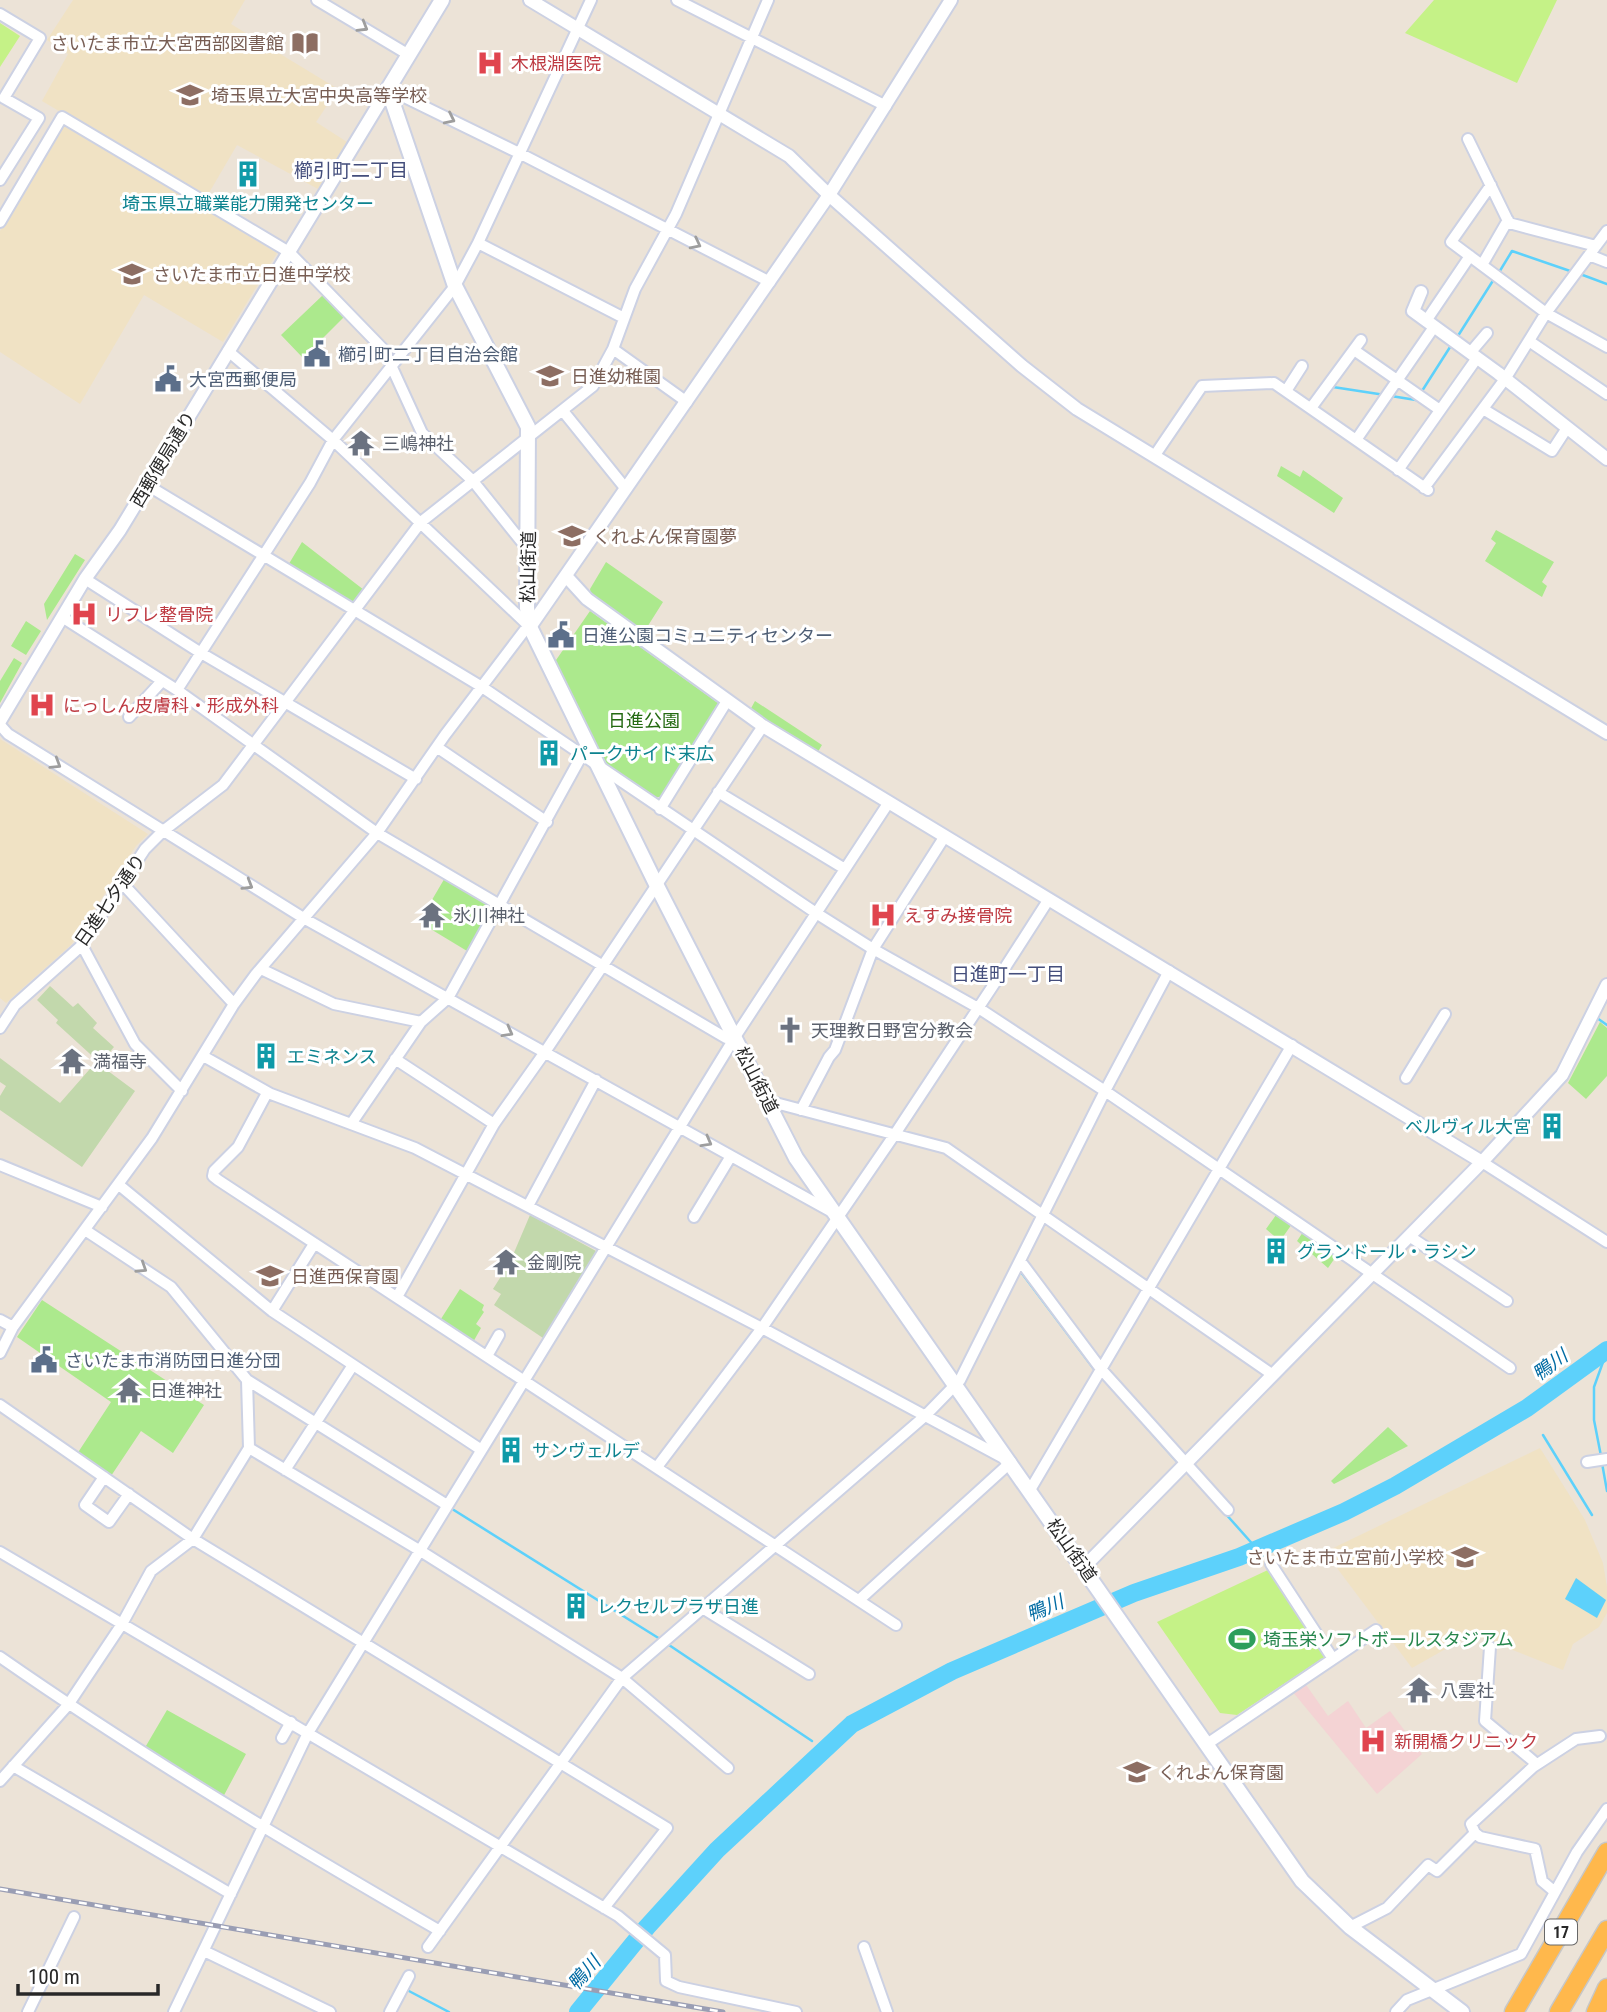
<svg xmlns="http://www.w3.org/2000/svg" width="1607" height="2012" font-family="'Roboto Condensed','Noto Sans JP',sans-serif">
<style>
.education{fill:#f0e2c4}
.medical{fill:#f4d3d4}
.green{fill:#ace98d}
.cemetery{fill:#c2d8ac}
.pitch{fill:#c5f287}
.water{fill:#5dd1fb}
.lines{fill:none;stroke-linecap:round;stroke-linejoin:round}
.stream{stroke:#5dd1fb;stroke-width:2.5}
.river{stroke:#5dd1fb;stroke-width:18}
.minor-casing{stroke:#ccd1e3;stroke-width:14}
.tertiary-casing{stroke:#ccd1e3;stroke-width:16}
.secondary-casing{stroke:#ccd1e3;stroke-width:18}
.trunk-casing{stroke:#c7c7c7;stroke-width:21}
.minor{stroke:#fff;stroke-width:10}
.tertiary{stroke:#fff;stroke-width:12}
.secondary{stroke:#fff;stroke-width:14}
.trunk{stroke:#ffb84c;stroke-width:18}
.rail-casing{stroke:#9a9eb4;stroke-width:5}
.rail{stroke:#fff;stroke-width:2.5;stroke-dasharray:8;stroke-linecap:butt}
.oneway{stroke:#9e9e9e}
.labels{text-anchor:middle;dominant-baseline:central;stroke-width:6;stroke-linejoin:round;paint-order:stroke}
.shield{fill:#fff;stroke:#686868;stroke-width:2}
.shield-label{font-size:16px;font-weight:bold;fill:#282828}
.education-label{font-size:18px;fill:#785e54;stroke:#fff;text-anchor:start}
.health-label{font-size:18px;fill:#be3a42;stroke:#fff;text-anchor:start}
.culture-label{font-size:18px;fill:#0d838f;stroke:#fff;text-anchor:start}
.service-label{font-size:18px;fill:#4e5e75;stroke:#fff;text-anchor:start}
.worship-label{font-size:18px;fill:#5b616d;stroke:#fff;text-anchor:start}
.street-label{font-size:18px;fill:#282828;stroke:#fff}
.park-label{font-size:18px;fill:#246a12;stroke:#fff}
.leisure-label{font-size:18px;fill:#27864d;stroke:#fff;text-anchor:start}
.neighbourhood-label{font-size:19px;fill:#444e7c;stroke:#fff}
.water-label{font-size:19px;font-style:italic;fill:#006ba3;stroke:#fff}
</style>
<rect width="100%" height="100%" fill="#ece3d7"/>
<path class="education" d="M73,0H245L231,24L338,89L316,122L347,142L318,189L237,145L206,198L42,101L68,54L47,40Z
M65,125L277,253L223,342L144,295L80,404L0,352V231Z
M0,739L148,834L136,846L71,945L6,1003L0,998Z
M1540,1448L1585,1520L1603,1563L1607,1587V1613L1599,1627L1573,1644L1563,1670L1472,1634L1412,1668L1325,1552Z"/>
<path class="medical" d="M1304,1682L1328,1716L1348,1701L1366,1728L1390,1711L1422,1754L1377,1794L1292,1691Z"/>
<path class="green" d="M323,295L344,317L303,358L281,335Z
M1281,466L1300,477L1303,470L1343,498L1334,513L1277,476Z
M1496,530L1554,562L1542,582L1547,586L1542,597L1485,561L1496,543L1491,539Z
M302,542L364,590L352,607L287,567Z
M75,554L85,560L47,620L44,604Z
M606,562L663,602L644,632L591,594L590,589Z
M590,611L718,703L719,706L662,797H656L603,763L554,663Z
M26,621L41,631L26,655L11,646Z
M14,658L22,663L0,703V681Z
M755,701L822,745L816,755L749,712Z
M446,876L499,906L472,954L419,922Z
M1600,1022L1607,1028V1076L1586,1099L1568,1083Z
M1276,1215L1292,1224L1280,1241L1266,1229Z
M1303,1232L1337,1255L1328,1268L1297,1241Z
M460,1289L484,1305L482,1310L484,1312L476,1324L481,1328L472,1344L439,1322Z
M42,1300L204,1405L173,1453L141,1431L111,1476L77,1454L111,1402L17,1337Z
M1388,1427L1408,1446L1334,1484L1331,1481Z
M167,1710L246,1754L222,1799L143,1751Z"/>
<path class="cemetery" d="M50,986L73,1007L78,1003L97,1023L93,1028L114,1047L100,1063L56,1023L58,1020L37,1000Z
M0,1058L60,1103L96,1062L135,1091L82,1167L0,1110V1096L6,1086L0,1082Z
M530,1215L596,1251L543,1338L494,1305L501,1294L493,1289L510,1262Z"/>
<path class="pitch" d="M1434,0H1557L1517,83L1405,33Z
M0,23L20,36L0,67Z
M1270,1569L1326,1656L1237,1715L1220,1713L1157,1622Z"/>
<path class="water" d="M1576,1578L1606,1600L1597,1618L1565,1599Z"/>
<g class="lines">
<path class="stream" d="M1498,274L1512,251L1573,272
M1580,274L1607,284
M1456,339L1494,279
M1333,387L1385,395
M1422,391L1452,344
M1391,396L1416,400L1418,397
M1597,1018L1607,1025
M1021,1272L1097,1373
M1146,1427L1179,1464
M1543,1435L1592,1515
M1601,1456L1594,1420V1387L1607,1351
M1602,1463L1607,1491
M449,1507L660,1639
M1224,1512L1257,1549
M666,1643L812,1741
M407,1990L449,2012"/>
<path class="river" d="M578,2012L647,1927L717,1850L852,1724L952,1671L1134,1593L1239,1557L1344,1512L1395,1486L1527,1408L1607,1350"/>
<g class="minor-casing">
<path id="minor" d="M317,0L409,55
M677,0L886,106
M0,14L40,38L4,98L39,118L0,180
M388,89L519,153L770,282
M1468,139L1509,223L1596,246
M1491,185L1451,242L1546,313L1607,347
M0,222L62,117L289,252L384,350L422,433L473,481L521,541L528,545
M478,243L624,318
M1589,255L1607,262
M1482,265L1508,220
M1426,321L1470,256
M1529,341L1607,394
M613,349L687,402
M1354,350L1440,410
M1470,353L1487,333
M1286,391L1302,366
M1311,408L1361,340
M1483,409L1552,451L1567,428
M563,411L626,489
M1356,440L1434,327
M1155,455L1202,386L1274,383L1428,490
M1398,470L1477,358
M147,485L482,687L816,913L873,949L980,1009L1105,1091L1510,1368
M1424,488L1505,379L1546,313L1607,231
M85,579L201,653L416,779
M62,617L177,690L377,833L726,1038L735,1037
M177,690L310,483L333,440L455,286L478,243L591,0
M129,717L162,681
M0,725L8,734L305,919L830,1211
M438,748L547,822
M718,792L845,869
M660,809L727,701
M122,883L234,1004
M80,947L85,951L135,1044L182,1091
M1006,966L1049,899
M261,969L334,1004L421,1022
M0,1028L15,1005L80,947L145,849L163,831L223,785L421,522L593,386L613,349L635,289L676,214L768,0
M203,1056L271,1094L415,1148L762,1328L1011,1462L859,1600
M395,1059L494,1124
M1406,1078L1445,1014
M267,1093L238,1147L214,1171L213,1176L218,1180L896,1625
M768,1101L946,1148L1273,1375
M801,1110L829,1057L835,1050L873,949L945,836
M351,1124L421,1022L448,998L582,755
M1482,1162L1607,1242
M0,1165L102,1207
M119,1185L272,1311L480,1449
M528,1206L596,1080
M694,1217L731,1156
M85,1230L171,1287L247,1380L447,1505
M1409,1236L1507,1301
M1021,1262L1101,1369L1228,1510
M397,1297L494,1124L545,1052L763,726
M272,1311L314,1244
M0,1320L13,1327
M0,1353L13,1327L152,1138L234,1004L256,974L377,833L445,735L524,631L530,627L333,440L228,351
M487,1356L499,1335
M0,1405L193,1539L667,1828L604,1908
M249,1448L419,1550L622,1678L728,1768
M1587,1462L1607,1459
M657,1467L762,1328L895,1134L1004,969
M285,1470L353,1365
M104,1477L85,1505L109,1522L129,1494
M1030,1490L1292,1045
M0,1552L618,1916L665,1955L666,1981L679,1987L796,2012
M1271,1564L1333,1659
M704,1609L809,1674
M1490,1647L1485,1721L1532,1760L1536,1764L1533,1767
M0,1657C142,1756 290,1844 440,1931
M282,1738L291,1722
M1207,1744L1376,1630
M13,1766L231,1894
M0,1781L68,1705L122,1624L151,1571L193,1539L249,1448L247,1380
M1555,1892L1542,1881L1535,1849L1480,1837L1475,1833L1471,1824L1533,1767L1576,1739L1600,1736
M1350,1927L1387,1908L1428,1865L1437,1871L1475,1833
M428,1947L622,1678L925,1416L960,1380L1105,1091L1169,971
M864,1947L887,2012
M204,1951L330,2012
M28,2012L74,1917
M174,2012L308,1733L735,1037L889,802
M390,2012L409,1976
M1396,2012L1407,2000L1521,1954L1577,1852L1607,1809"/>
</g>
<g class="tertiary-casing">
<path id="tertiary" d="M530,0L789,156L829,195L1022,366L1077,409L1607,733
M1421,292L1413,311L1498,373L1607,459
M566,576L587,599L763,726L1482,1162L1562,1075L1607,985
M530,627L829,195L951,0
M0,721L85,579L120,530L388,89
M1083,1568L1482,1162"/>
</g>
<g class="secondary-casing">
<path id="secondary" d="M442,0L388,89L455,286L528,427L527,608L530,627L656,884L796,1158L1302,1881L1350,1927L1462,2012"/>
</g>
<g class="trunk-casing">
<path id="trunk" d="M1514,2012L1607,1852
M1559,2012L1607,1930
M1596,2012L1607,1988"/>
</g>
<use href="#minor" class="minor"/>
<use href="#tertiary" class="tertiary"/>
<use href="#secondary" class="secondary"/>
<use href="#trunk" class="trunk"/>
<g class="rail-casing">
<path id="rail" d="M0,1889L723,2012"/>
</g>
<use href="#rail" class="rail"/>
</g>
<defs><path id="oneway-chevron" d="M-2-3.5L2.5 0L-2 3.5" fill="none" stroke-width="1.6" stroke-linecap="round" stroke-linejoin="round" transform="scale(1.75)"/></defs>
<g class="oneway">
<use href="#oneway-chevron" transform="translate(363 27) rotate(31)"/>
<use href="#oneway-chevron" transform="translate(450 119) rotate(26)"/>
<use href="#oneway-chevron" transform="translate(696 244) rotate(27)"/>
<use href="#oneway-chevron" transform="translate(56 764) rotate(32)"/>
<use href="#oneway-chevron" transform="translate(248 885) rotate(31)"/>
<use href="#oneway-chevron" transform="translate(508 1032) rotate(29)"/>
<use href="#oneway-chevron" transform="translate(707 1142) rotate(29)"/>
<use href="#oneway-chevron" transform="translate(142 1268) rotate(33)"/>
</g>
<defs>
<g id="library-bare" transform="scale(2.1)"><path d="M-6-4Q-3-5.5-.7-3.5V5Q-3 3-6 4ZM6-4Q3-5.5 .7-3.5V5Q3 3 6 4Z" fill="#8d6e63" stroke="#fff" stroke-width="2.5" paint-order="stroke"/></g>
<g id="hospital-bare" transform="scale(2.1)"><path d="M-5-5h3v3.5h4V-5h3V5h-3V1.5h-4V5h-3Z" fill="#e0444e" stroke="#fff" stroke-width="2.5" paint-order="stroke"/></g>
<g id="school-bare" transform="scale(2.1)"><path d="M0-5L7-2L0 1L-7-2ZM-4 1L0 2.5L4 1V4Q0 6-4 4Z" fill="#8d6e63" stroke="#fff" stroke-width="2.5" paint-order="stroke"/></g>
<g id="building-bare" transform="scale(2.1)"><path d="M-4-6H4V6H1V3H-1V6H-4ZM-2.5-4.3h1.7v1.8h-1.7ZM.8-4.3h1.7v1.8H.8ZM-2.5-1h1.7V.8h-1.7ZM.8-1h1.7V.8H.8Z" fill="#0f9aa8" stroke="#fff" stroke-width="2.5" paint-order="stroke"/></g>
<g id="civic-bare" transform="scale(2.1)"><path d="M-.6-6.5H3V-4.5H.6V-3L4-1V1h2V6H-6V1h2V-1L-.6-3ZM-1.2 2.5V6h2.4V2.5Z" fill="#5c6f8a" stroke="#fff" stroke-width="2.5" paint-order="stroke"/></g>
<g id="temple-bare" transform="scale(2.1)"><path d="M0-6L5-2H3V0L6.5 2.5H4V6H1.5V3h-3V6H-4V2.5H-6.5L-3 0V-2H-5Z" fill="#6b7280" stroke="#fff" stroke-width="2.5" paint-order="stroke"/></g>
<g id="church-bare" transform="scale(2.1)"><path d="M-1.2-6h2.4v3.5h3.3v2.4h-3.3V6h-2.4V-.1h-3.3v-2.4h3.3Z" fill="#6b7280" stroke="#fff" stroke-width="2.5" paint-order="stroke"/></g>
<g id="stadium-bare" transform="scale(2.1)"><path d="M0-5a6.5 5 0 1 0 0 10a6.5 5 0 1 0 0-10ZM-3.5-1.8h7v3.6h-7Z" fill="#2e9e5b" stroke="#fff" stroke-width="2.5" paint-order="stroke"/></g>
</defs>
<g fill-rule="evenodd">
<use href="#library-bare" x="305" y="43"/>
<use href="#hospital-bare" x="490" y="63"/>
<use href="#school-bare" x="190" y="95"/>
<use href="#building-bare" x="248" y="174"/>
<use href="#school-bare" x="132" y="274"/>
<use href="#civic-bare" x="317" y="354"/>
<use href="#school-bare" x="550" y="376"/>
<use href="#civic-bare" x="168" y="379"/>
<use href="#temple-bare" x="361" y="443"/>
<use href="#school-bare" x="572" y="536"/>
<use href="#hospital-bare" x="84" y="614"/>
<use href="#civic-bare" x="561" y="635"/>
<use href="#hospital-bare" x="42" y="705"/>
<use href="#building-bare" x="549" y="753"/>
<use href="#temple-bare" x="432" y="915"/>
<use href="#hospital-bare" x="883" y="915"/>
<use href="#church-bare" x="790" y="1030"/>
<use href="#building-bare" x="266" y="1056"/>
<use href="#temple-bare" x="72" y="1061"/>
<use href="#building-bare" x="1552" y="1126"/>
<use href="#building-bare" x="1276" y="1251"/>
<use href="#temple-bare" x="506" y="1262"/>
<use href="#school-bare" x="270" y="1276"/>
<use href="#civic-bare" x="44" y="1360"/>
<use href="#temple-bare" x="129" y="1390"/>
<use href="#building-bare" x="511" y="1450"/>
<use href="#school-bare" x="1465" y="1557"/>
<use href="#building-bare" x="576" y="1606"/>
<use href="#stadium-bare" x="1242" y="1639"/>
<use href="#temple-bare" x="1419" y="1690"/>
<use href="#hospital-bare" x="1373" y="1741"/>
<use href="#school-bare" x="1137" y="1772"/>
</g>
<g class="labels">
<rect class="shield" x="1545" y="1919.5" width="32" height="25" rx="5"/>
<g class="shield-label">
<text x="1561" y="1932">17</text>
</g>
<g class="education-label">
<text x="284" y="43" text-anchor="end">さいたま市立大宮西部図書館</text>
<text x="211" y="95">埼玉県立大宮中央高等学校</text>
<text x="153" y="274">さいたま市立日進中学校</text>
<text x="571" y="376">日進幼稚園</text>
<text x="593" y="536">くれよん保育園夢</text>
<text x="291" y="1276">日進西保育園</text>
<text x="1444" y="1557" text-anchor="end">さいたま市立宮前小学校</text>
<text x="1158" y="1772">くれよん保育園</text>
</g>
<g class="health-label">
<text x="511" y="63">木根淵医院</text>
<text x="105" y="614">リフレ整骨院</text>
<text x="63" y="705">にっしん皮膚科・形成外科</text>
<text x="904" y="915">えすみ接骨院</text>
<text x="1394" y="1741">新開橋クリニック</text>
</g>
<g class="culture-label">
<text x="248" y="203" text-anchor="middle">埼玉県立職業能力開発センター</text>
<text x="570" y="753">パークサイド末広</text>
<text x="287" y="1056">エミネンス</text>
<text x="1531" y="1126" text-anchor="end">ベルヴィル大宮</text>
<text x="1297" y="1251">グランドール・ラシン</text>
<text x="532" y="1450">サンヴェルデ</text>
<text x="597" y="1606">レクセルプラザ日進</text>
</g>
<g class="service-label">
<text x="338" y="354">櫛引町二丁目自治会館</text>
<text x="189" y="379">大宮西郵便局</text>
<text x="582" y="635">日進公園コミュニティセンター</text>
<text x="65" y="1360">さいたま市消防団日進分団</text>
</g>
<g class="worship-label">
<text x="382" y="443">三嶋神社</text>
<text x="453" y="915">氷川神社</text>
<text x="811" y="1030">天理教日野宮分教会</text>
<text x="93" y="1061">満福寺</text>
<text x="527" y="1262">金剛院</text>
<text x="150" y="1390">日進神社</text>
<text x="1440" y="1690">八雲社</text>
</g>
<g class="street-label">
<text transform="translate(163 459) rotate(-59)">西郵便局通り</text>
<text transform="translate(528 567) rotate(-89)">松山街道</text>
<text transform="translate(110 900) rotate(-55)">日進七夕通り</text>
<text transform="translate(757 1080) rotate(63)">松山街道</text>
<text transform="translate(1072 1550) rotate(55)">松山街道</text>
</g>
<g class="park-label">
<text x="644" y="720">日進公園</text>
</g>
<g class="leisure-label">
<text x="1263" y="1639">埼玉栄ソフトボールスタジアム</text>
</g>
<g class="neighbourhood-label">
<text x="351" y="170">櫛引町二丁目</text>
<text x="1008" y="974">日進町一丁目</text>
</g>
<g class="water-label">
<text transform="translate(1550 1365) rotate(-36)">鴨川</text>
<text transform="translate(1045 1608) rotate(-23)">鴨川</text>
<text transform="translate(584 1973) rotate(-49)">鴨川</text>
</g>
</g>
<path d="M18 1984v10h140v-10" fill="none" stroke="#282828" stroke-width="3.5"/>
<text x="28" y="1984" font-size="21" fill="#282828" stroke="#ffffff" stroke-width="5" paint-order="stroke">100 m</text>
</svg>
